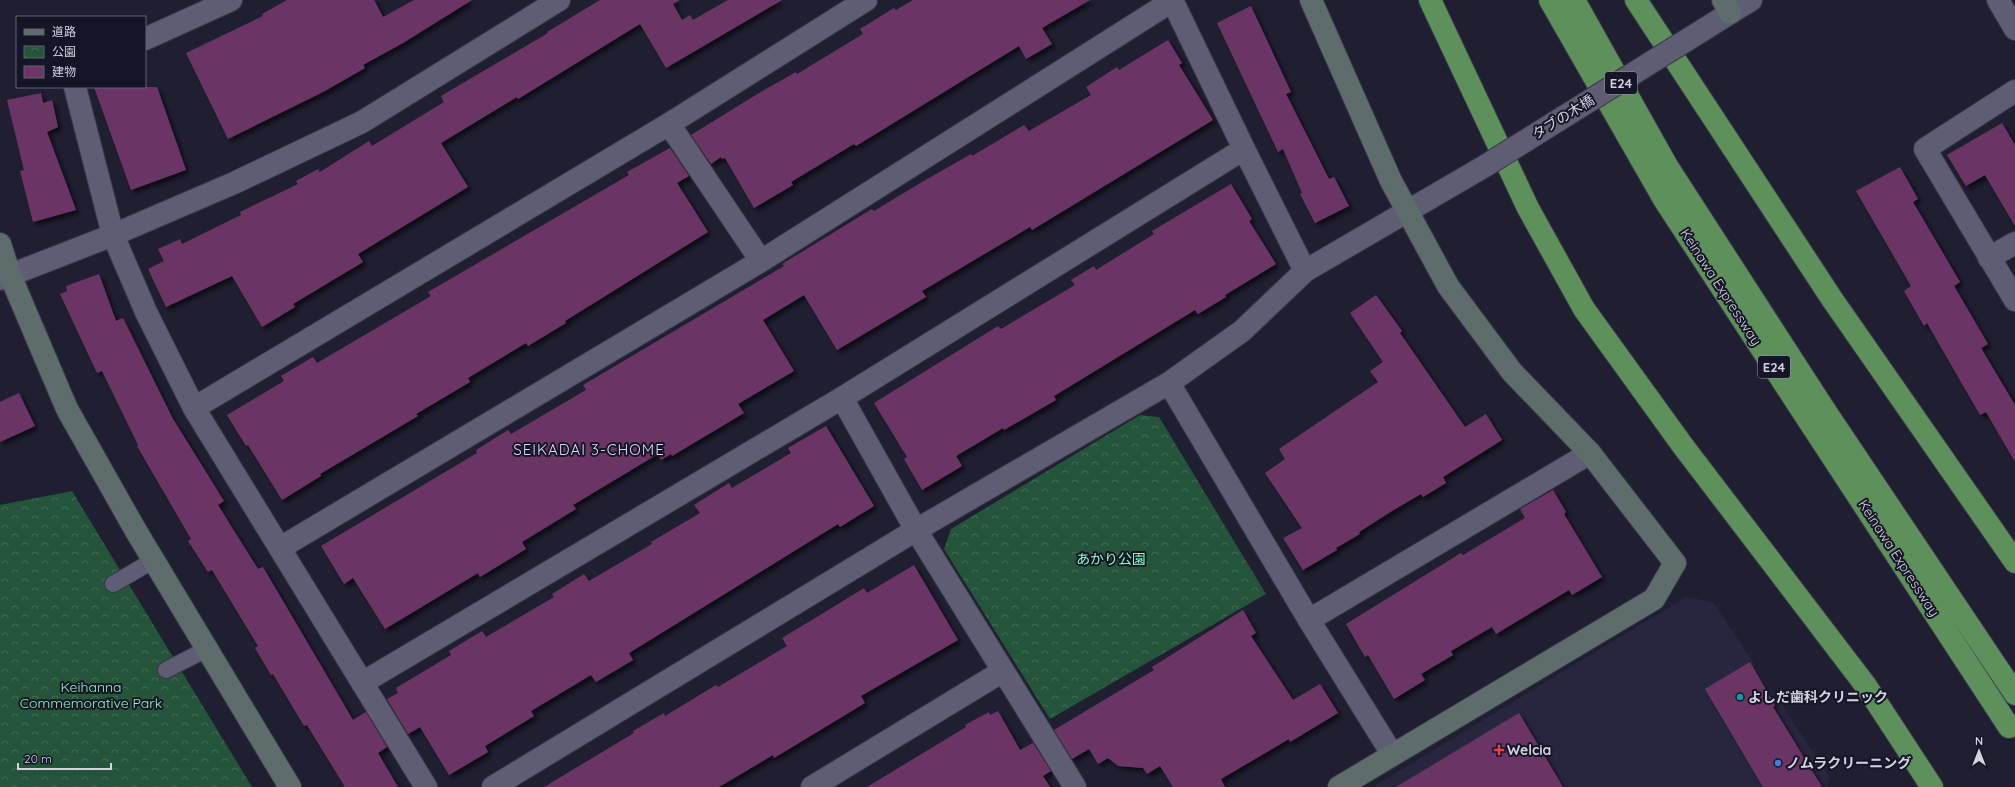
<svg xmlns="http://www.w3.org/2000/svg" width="2015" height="787" font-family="Quicksand,'Noto Sans JP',sans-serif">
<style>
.built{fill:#28263f}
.park{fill:url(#park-crowns)}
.building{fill:#6b3665;filter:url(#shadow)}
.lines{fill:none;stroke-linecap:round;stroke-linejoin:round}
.lane-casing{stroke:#3a3848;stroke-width:18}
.street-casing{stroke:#3a3848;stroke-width:24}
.secondary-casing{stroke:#3a3848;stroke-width:24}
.highway-casing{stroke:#3a3848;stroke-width:24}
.lane{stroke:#5e5d73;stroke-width:16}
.street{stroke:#5e5d73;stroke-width:22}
.secondary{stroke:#5e6c6c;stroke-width:22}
.highway{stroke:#5e905c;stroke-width:22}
.street-bridge-casing{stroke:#3a3848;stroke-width:24;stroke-linecap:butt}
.street-bridge{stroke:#5e5d73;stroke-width:22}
.culture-dot{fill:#0f9aa8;stroke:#161527;stroke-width:1.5}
.health-dot{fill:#e0444e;stroke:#161527;stroke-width:1.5}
.shop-dot{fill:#3f7fe0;stroke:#161527;stroke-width:1.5}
.labels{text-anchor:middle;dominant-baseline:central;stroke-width:4;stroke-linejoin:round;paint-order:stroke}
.shield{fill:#161527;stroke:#9a9aa8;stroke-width:1}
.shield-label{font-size:13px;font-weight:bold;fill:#d3d3e0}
.street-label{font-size:14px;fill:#d3d3e0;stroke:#161527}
.park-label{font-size:14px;fill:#90f8bc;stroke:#161527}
.poi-label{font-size:14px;font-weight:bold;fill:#d3d3e0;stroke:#161527;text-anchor:start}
.neighbourhood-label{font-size:15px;letter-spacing:1px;fill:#dddbf6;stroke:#161527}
</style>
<defs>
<pattern id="park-crowns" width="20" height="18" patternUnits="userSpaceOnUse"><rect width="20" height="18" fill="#245439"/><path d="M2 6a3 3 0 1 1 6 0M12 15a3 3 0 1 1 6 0" fill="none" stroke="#436c55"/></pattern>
<filter id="shadow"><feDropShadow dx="3.5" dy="3.5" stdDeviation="2" flood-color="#0009"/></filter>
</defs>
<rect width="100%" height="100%" fill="#201e31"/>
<path class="built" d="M1686,597L1713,602L1830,777L1827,787H1373Z"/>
<path class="park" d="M1140,415L1159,417L1266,594L1050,719L944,549L951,529Z
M72,491L252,787H0V505Z"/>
<path class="building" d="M287,0H374L383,17L414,0H472L403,43L363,65L365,68L323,92L228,139L186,53L263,16L262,14Z
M600,0H680L673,4L682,20L690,15L693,20L728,0H782L666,68L640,24L518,99L517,97L441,143L468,187L358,254L363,262L293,304L295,307L262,327L232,276L166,307L148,269L164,261L158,249L180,239L182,244L241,215L240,212L298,184L296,181L318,169L320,172L369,141L372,146L444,102L441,96L548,33L547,32Z
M913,0H1090L1042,28L1052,44L1026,59L1019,46L856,146L854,144L791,182L793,185L754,208L725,158L722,159L721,157L711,164L691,135L759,93L796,72L797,74L863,34L860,29L894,8L896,10Z
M1251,6L1291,92L1286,94L1329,179L1334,177L1349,206L1315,223L1300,194L1302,193L1283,149L1278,152L1217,23Z
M1168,40L1182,63L1179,65L1213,120L1032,230L1030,227L922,291L926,297L837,350L804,295L763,320L794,371L738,404L744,413L672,456L671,454L661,460L658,454L573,505L576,509L522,542L526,549L480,577L478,573L385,629L353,578L344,584L321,546L477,453L476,450L508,430L511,434L586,390L583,385L784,266L782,264L872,209L874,211L922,182L971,154L972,156L1024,125L1029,131L1091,95L1086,87L1117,67L1119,70Z
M94,87H157L186,170L131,190Z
M41,93L43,103L52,100L58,127L47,132L76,210L33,222L20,171L24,170L7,100Z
M2002,123L2015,145V226L1985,175L1966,186L1947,155Z
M670,148L689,176L677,183L708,232L565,321L566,323L528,346L526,343L468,378L470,382L416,414L418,416L320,474L321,476L282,500L248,445L246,446L227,415L284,381L281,376L313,357L317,363L431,296L428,292L629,175L627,172Z
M1900,167L1918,199L1913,202L1960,282L1954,286L1988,344L1981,348L2015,405V462L1986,412L1980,415L1927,323L1924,326L1904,291L1911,286L1856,191Z
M1231,184L1252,219L1249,221L1276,264L1225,295L1226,297L1198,314L1195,310L1054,396L1056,400L1004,430L1003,428L956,456L962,466L922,490L904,459L907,457L874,403L998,326L1001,329L1075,285L1071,280L1094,266L1096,270L1154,234L1152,231Z
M99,274L116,321L123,318L173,419L224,501L218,505L258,569L263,567L353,720L366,712L387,747L378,753L398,787H345L307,725L304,726L273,674L271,675L255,648L258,646L212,570L208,572L188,541L191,539L137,446L138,445L102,371L97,373L60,294L67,291L66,286Z
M1376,295L1402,331L1400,333L1465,427L1486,414L1502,440L1443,477L1446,483L1423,497L1421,494L1392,511L1359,532L1360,534L1336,548L1337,550L1303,570L1283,538L1302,528L1265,473L1285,459L1279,449L1378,382L1370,371L1383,362L1350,313Z
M19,393L35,426L0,442V402Z
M826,426L874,506L840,527L838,524L629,653L633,660L596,682L591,675L531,711L534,716L485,746L488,752L449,775L420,727L408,734L387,699L398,693L396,688L451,655L449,651L482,631L486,637L554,597L552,594L584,574L589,581L652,544L651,542L700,513L694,505L729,483L732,488L791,453L788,448Z
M1553,490L1566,512L1564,514L1602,577L1572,595L1569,590L1496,634L1492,627L1451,651L1453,655L1421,674L1425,680L1394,699L1368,655L1365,657L1346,624L1461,553L1463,555L1525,518L1520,509Z
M914,565L958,640L861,696L865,703L774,758L773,755L719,787H544L634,733L633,731L664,713L665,716L716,685L718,687L787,646L782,638L830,609L864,588L867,593Z
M1243,610L1256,633L1251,636L1293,700L1320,684L1338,713L1290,742L1289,739L1221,779L1225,787H1173L1160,766L1147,774L1143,768L1118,766L1108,758L1098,764L1089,749L1072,759L1054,730L1154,670L1152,667Z
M1750,662L1775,705L1773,707L1822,787H1763L1705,689Z
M998,711L1020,750L1033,743L1051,771L1043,776L1050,787H867L966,727L965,725L989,712L990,715Z
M1519,713L1563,787H1396Z"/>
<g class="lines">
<g class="lane-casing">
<path id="lane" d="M113,584L154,560
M166,670L207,649"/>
</g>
<g class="street-casing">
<path id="street" d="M1172,0L1244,149L1305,271
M1998,0L2015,29
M1703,30L1751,0
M145,39L231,0
M75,87L113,235L146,312L194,408L426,787
M2015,91L1925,149L2015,300
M669,124L761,261
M1989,258L2015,243
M0,279L113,235L234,183L362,122L559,0
M1169,383L1309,620L1392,754
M842,398L916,530L1075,787
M194,408L669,124L866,0
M280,548L761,261L1172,1
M1309,620L1590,453
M362,683L842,398L1244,149
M493,787L916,530L1169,383L1242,331L1305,271L1485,166
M812,787L1003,671"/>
</g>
<g class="secondary-casing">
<path id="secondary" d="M1311,0L1391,181L1448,286L1512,372L1590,453L1675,563L1654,599L1339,787
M1723,0L1730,13
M0,244L10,275L67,409L136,531L290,787"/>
</g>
<g class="highway-casing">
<path id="highway" d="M1430,0L1528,208L1584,309L1683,446L1866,686L1932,787
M1550,0L1665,201L2009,727
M1574,0L1667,166L1824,409L2015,694
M1636,0L1832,299L2015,562"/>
</g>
<use href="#lane" class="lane"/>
<use href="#street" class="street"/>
<use href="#secondary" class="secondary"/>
<use href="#highway" class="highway"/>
<g class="street-bridge-casing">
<path id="street-bridge" d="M1485,166L1703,30"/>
</g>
<use href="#street-bridge" class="street-bridge"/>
</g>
<circle class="culture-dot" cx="1740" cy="697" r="4"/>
<path class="health-dot" d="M1497 744h4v4h4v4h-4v4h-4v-4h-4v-4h4z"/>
<circle class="shop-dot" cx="1778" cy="763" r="4"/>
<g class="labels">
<g class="shield">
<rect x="1605" y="72" width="32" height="22" rx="3"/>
<rect x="1758" y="356" width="32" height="22" rx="3"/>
</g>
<g class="shield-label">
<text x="1621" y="83">E24</text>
<text x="1774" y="367">E24</text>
</g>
<g class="street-label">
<text transform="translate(1563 117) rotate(-32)">タブの木橋</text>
<text transform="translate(1721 287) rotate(57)">Keinawa Expressway</text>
<text transform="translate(1899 558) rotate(57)">Keinawa Expressway</text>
</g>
<g class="park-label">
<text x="1111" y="559">あかり公園</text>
<text x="91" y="687">Keihanna<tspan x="91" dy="16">Commemorative Park</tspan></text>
</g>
<g class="poi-label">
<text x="1748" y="697">よしだ歯科クリニック</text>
<text x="1507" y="750">Welcia</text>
<text x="1786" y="763">ノムラクリーニング</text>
</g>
<g class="neighbourhood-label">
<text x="589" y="449">SEIKADAI 3-CHOME</text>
</g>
</g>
<rect x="16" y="16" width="130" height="72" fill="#161527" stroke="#626171"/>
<rect x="24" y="29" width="20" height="6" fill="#5e6c6c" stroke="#626171"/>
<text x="52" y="36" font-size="12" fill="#d3d3e0">道路</text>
<rect x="24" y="46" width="20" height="12" fill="url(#park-crowns)" stroke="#626171"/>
<text x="52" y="56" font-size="12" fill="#d3d3e0">公園</text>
<rect x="24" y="66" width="20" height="12" fill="#6b3665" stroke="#626171"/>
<text x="52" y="76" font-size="12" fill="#d3d3e0">建物</text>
<g transform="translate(1979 751)" stroke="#161527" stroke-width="3" paint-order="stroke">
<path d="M0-3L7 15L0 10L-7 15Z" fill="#d3d3e0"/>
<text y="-6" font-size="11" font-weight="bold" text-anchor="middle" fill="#d3d3e0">N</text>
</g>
<path d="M18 763v6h93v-6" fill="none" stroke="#d3d3e0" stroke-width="2"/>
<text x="24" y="763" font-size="12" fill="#d3d3e0" stroke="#161527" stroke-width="3" paint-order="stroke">20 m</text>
</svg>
